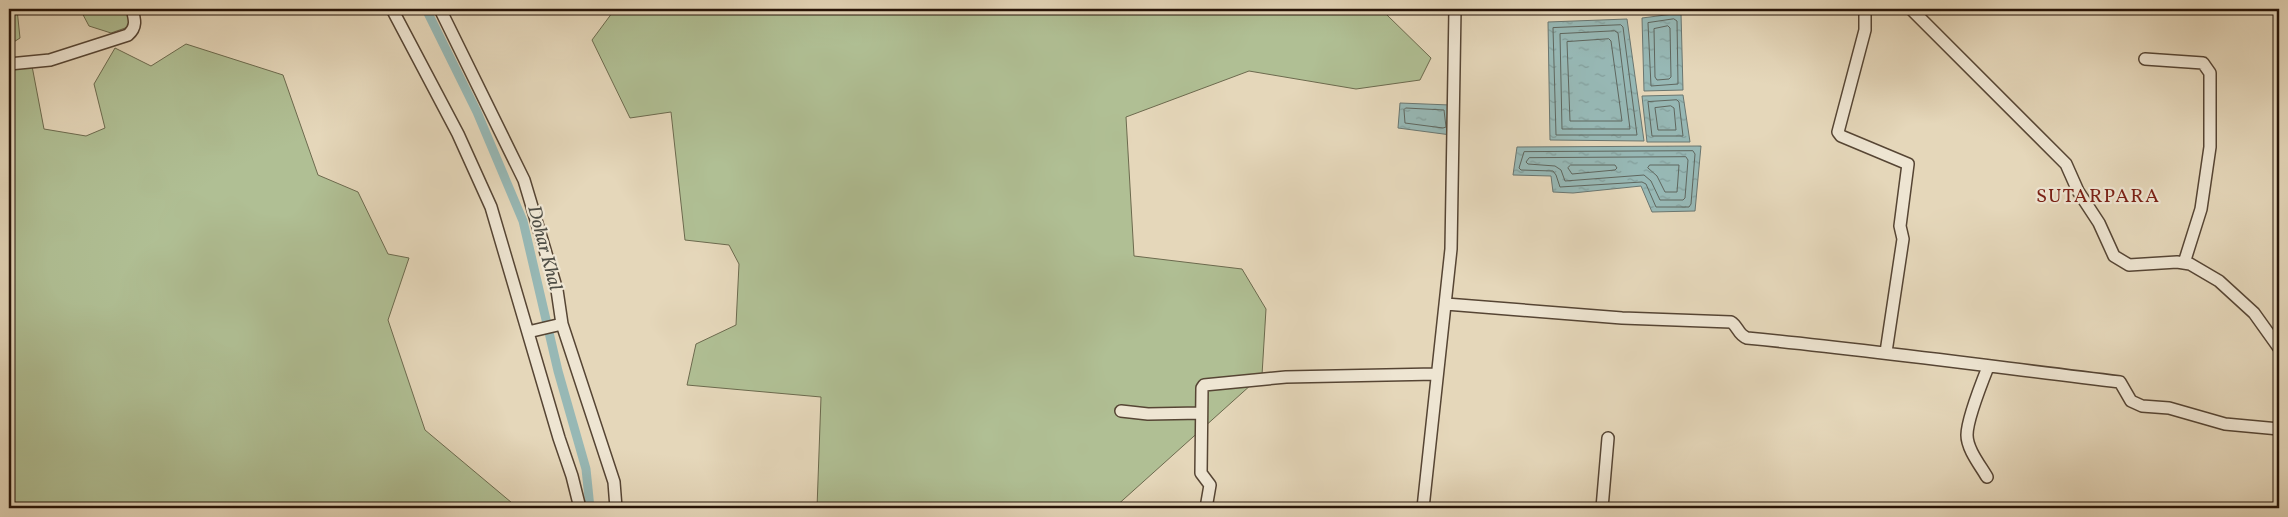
<svg xmlns="http://www.w3.org/2000/svg" width="2288" height="517" font-family="Vollkorn,serif">
<style>
.grass{fill:#b0bf94;stroke:#6c6a4e}
.water{fill:url(#water-ripples);stroke:#6a7670}
.lines{fill:none;stroke-linecap:round;stroke-linejoin:round}
.shore{stroke:#5f665e;stroke-width:1}
.canal{stroke:#97b8b5;stroke-width:9}
.minor-casing{stroke:#564534;stroke-width:14}
.minor{stroke:#eee5d2;stroke-width:11}
.labels{text-anchor:middle;dominant-baseline:central;stroke-width:4.5;stroke-linejoin:round;paint-order:stroke}
.water-label{font-size:19px;font-style:italic;fill:#4e4d45;stroke:#eee5d2}
.quarter-label{font-size:20px;letter-spacing:1px;fill:#7a1f14;stroke:#eee5d2}
</style>
<defs>
<pattern id="water-ripples" width="26" height="14" patternUnits="userSpaceOnUse" patternTransform="scale(1.25)"><rect width="26" height="14" fill="#97b8b5"/><path d="M2 4q2-2 4 0t4 0M15 11q2-2 4 0t4 0" fill="none" stroke="#829d9a"/></pattern>
</defs>
<rect width="100%" height="100%" fill="#e5d7ba"/>
<filter id="stains"><feTurbulence type="fractalNoise" baseFrequency=".004" numOctaves="4"/><feColorMatrix values="0 0 0 0 .2 0 0 0 0 .09 0 0 0 0 .02 0 0 0 .5 -.17"/></filter>
<radialGradient id="worn" r=".72"><stop offset=".6" stop-color="#630" stop-opacity="0"/><stop offset="1" stop-color="#630" stop-opacity=".3"/></radialGradient>
<path class="grass" d="M9,9H17L20,38L9,45Z
M80,9H129L131,26L111,33L89,26Z
M615,9H1386L1387,15L1431,58L1420,80L1356,89L1249,71L1126,117L1134,256L1242,269L1266,309L1262,375L1114,508H817L821,397L687,385L696,344L736,325L739,264L729,245L685,240L671,112L630,118L592,40Z
M186,44L283,75L318,175L358,192L388,254L409,258L388,320L425,430L518,508H9V68L32,66L44,129L86,136L105,128L94,84L115,48L151,66Z"/>
<path class="water" d="M1681,13L1683,90L1644,91L1642,18Z
M1627,19L1644,141L1550,140L1548,22Z
M1683,95L1690,142H1647L1642,96Z
M1400,103L1450,105L1451,135L1398,128Z
M1701,146L1695,211L1652,212L1641,186L1573,193L1553,192L1551,176L1513,175L1517,147Z"/>
<g class="lines">
<path class="shore" d="M1674,19L1677,21L1678,84L1651,86L1648,23Z
M1621,25L1623,27L1637,135H1556L1553,28Z
M1668,26L1670,28L1671,77L1669,79L1657,80L1655,77L1654,29Z
M1615,31L1618,33L1630,129H1562L1560,34Z
M1609,39L1611,41L1622,121H1570L1567,42Z
M1677,100L1679,102L1683,136H1652L1648,102Z
M1671,106L1674,108L1676,130H1658L1655,108Z
M1406,108L1444,110L1446,127L1443,128L1405,123L1404,110Z
M1693,151L1695,154L1691,204L1689,207H1656L1646,184L1642,182L1560,187L1556,175L1553,171L1521,170L1519,168L1524,152Z
M1686,157L1688,160L1685,198L1683,200H1660L1651,181L1644,175L1565,181L1561,170L1555,166L1528,164L1526,162L1529,158Z
M1571,165H1615L1617,168L1615,170L1572,174L1568,168Z
M1650,165H1679L1677,192H1665L1657,176L1648,168Z"/>
<path class="canal" d="M426,9L477,112L523,221L558,371L586,469L590,508"/>
<g class="minor-casing">
<path id="minor" d="M392,9L458,134L491,207L559,438L572,476L580,508
M440,9L524,180L557,290L562,324L614,482L616,508
M1865,9V30L1838,132L1841,136L1908,164L1900,226L1903,239L1886,352
M1911,9L2066,164L2078,191L2099,223L2114,256L2129,265L2177,262L2190,264L2219,281L2254,313L2279,348
M2145,59L2203,63L2210,73V147L2201,209L2184,263
M9,64L50,60L128,35C137,27 135,20 132,9
M1446,304L1622,318L1731,322C1738,326 1738,335 1747,338C1871,350 1995,367 2120,382L2131,401L2142,406L2169,408L2225,424L2279,429
M528,332L562,324
M1121,411L1148,414L1201,413
M1987,477C1980,465 1967,449 1967,435C1967,420 1982,382 1988,367
M1206,508L1210,485L1201,473L1202,388L1204,385L1286,377L1436,374
M1423,508L1451,249L1455,9
M1602,508L1608,438"/>
</g>
<use href="#minor" class="minor"/>
</g>
<g class="labels">
<g class="water-label">
<text transform="translate(544 248) rotate(75)">Dohar Khal</text>
</g>
<g class="quarter-label">
<text x="2098" y="197">SUTARPARA</text>
</g>
</g>
<rect width="2288" height="517" fill="none" stroke="#e5d7ba" stroke-width="30"/>
<rect x="10" y="10" width="2268" height="497" fill="none" stroke="#271408" stroke-width="2.5"/>
<rect x="15" y="15" width="2258" height="487" fill="none" stroke="#271408"/>
<rect width="100%" height="100%" filter="url(#stains)"/>
<rect width="100%" height="100%" fill="url(#worn)"/>
</svg>
